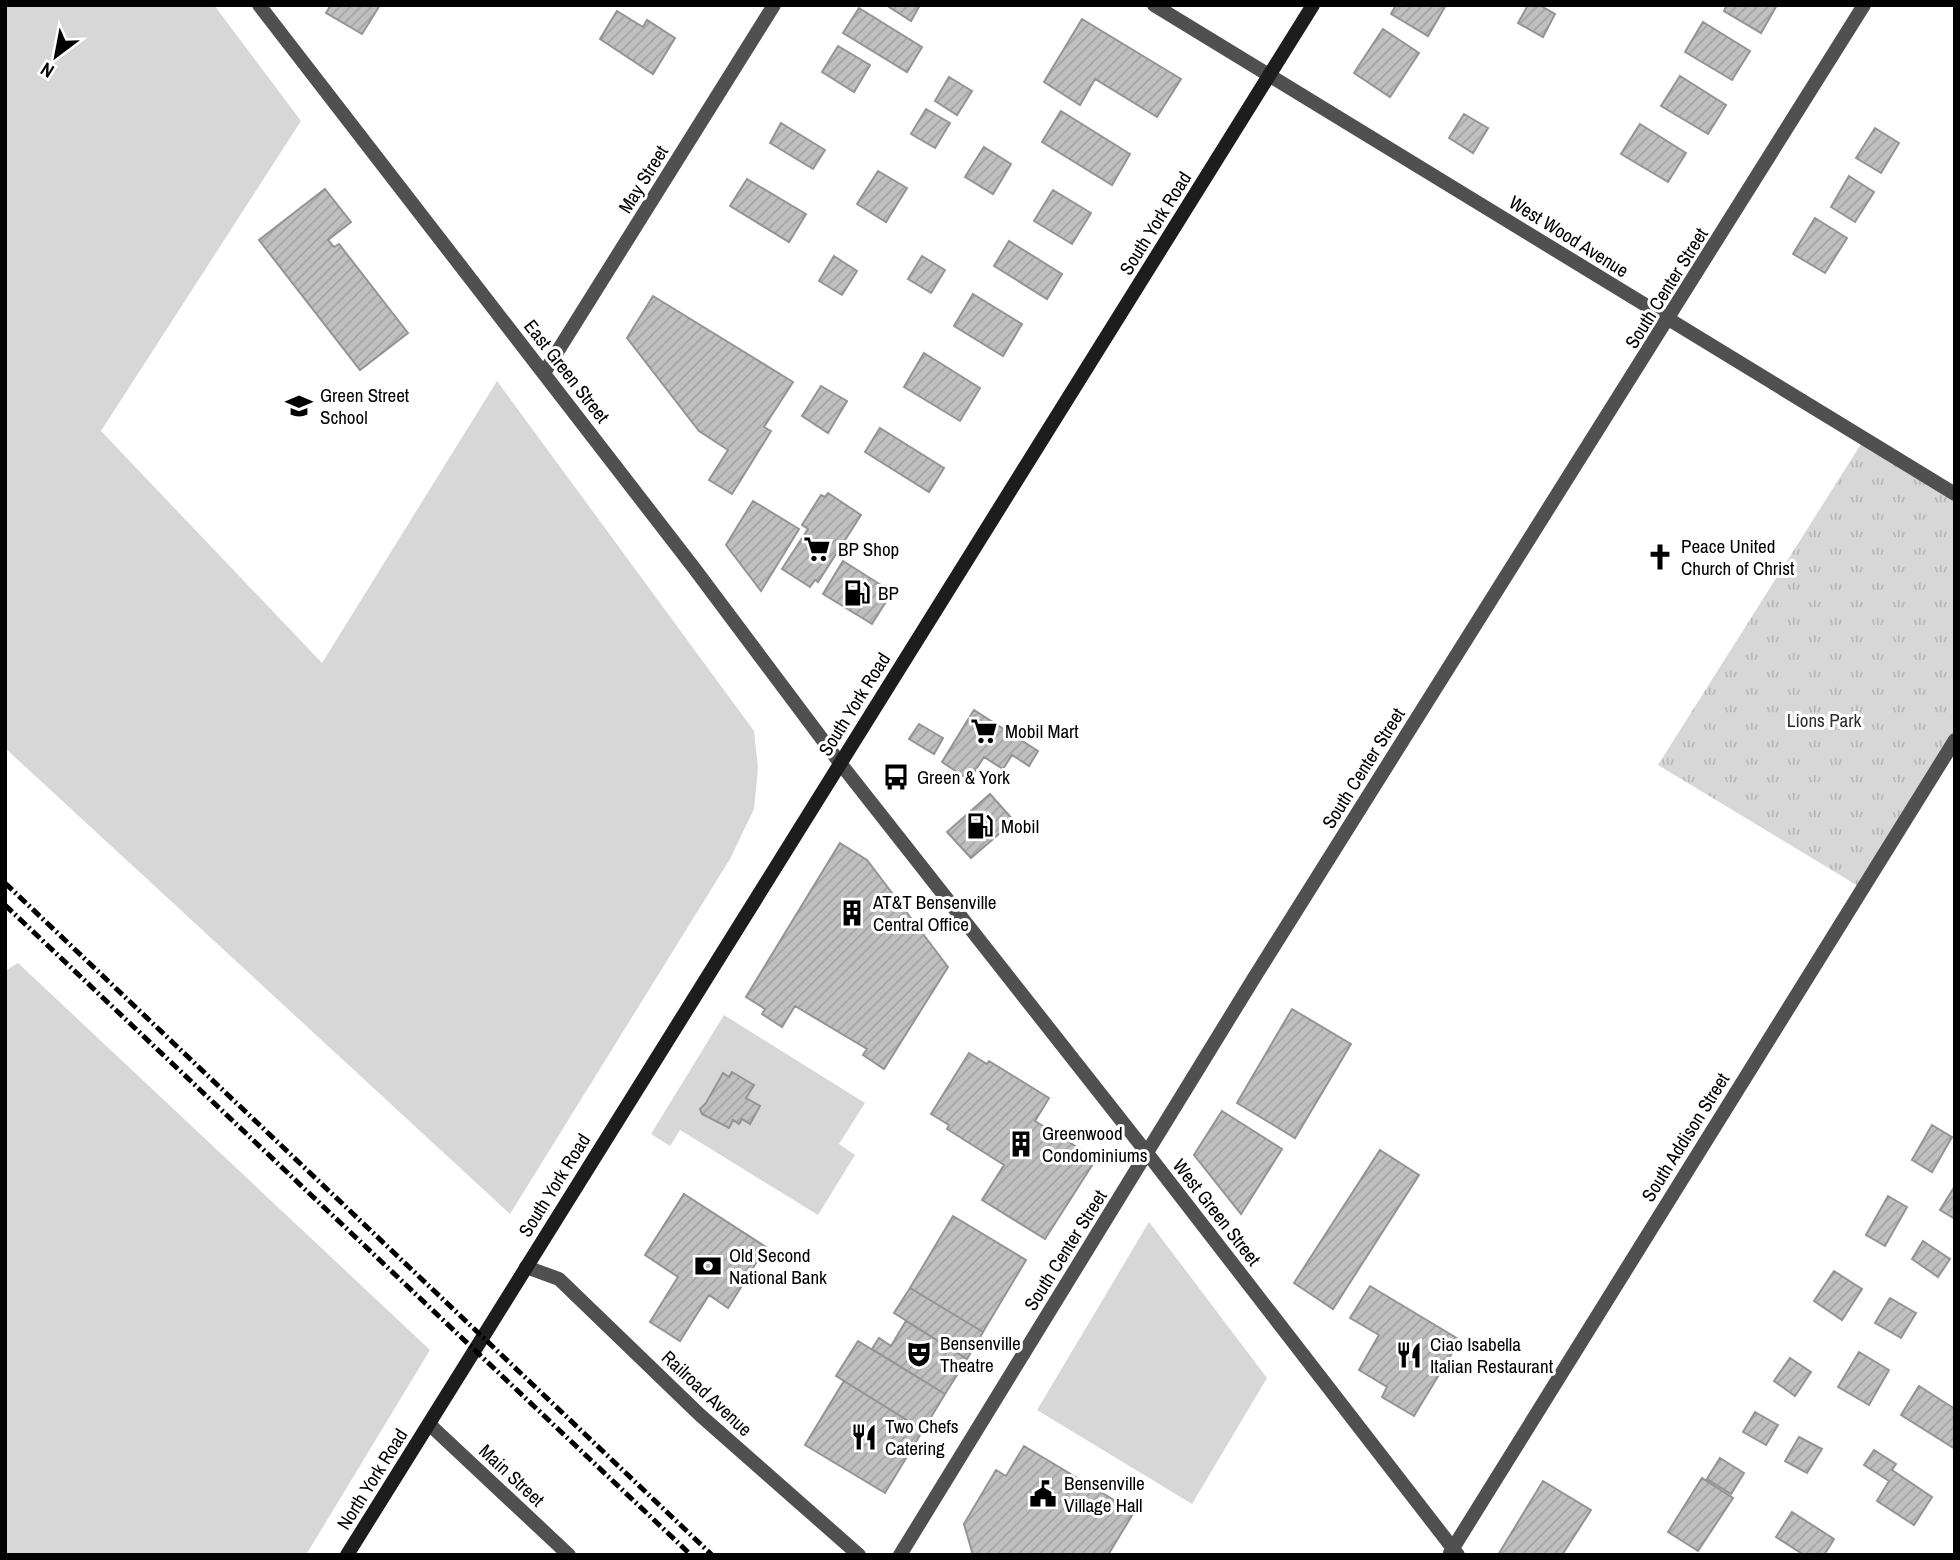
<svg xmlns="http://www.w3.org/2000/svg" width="1960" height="1560" font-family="'Archivo Narrow',sans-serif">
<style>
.green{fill:#d7d7d7;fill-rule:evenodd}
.park{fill:url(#park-tufts)}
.building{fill:url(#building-hatch);stroke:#949494;stroke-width:2}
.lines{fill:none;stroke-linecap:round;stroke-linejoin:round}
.minor{stroke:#505050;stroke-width:14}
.tertiary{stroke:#505050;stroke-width:14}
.secondary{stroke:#1d1d1d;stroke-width:14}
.rail{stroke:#000;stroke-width:5;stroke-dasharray:10 3.5 2 3.5;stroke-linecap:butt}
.labels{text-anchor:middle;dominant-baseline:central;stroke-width:6;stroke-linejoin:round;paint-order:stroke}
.street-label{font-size:19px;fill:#000;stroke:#fff}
.poi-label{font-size:19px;fill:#000;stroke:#fff;text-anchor:start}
.park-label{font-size:19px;fill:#2e2e2e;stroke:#fff}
</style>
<defs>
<pattern id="park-tufts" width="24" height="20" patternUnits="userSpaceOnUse" patternTransform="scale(1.75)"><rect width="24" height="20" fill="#d7d7d7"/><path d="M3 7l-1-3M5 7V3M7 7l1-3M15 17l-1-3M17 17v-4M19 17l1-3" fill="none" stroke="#b7b7b7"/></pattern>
<pattern id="building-hatch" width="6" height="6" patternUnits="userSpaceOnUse" patternTransform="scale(1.75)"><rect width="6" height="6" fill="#c0c0c0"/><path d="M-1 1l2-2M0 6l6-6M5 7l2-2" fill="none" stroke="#a3a3a3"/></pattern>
</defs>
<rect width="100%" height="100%" fill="#fff"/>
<path class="green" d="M5,5H214L301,121L101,431L322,663L497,381L754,731L758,768L754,809L730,859L510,1214L5,748Z
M18,963L430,1350L306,1555H5V971Z
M724,1015L865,1103L839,1144L855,1155L818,1215L680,1130L670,1146L651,1134ZM732,1072L753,1085L746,1098L760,1106L750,1123L742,1119L739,1124L733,1120L729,1127L702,1114L700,1109L706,1103L723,1074L729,1077Z
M1149,1222L1267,1378L1192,1504L1037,1410Z"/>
<path class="park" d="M1861,444L1955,501V730L1858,886L1658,765Z"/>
<path class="building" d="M331,5H380L362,34L326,13Z
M886,5H920L911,21Z
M1396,5H1446L1428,36L1391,14Z
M1528,5H1539L1555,14L1543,37L1518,23Z
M1727,5H1777L1761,33L1724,11Z
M859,8L922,47L907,72L843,33Z
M617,11L643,27L647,20L675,38L653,74L600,39Z
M1082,19L1181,79L1157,117L1095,79L1080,105L1044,82Z
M1703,22L1750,51L1732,80L1685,52Z
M1383,29L1419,53L1390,97L1354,73Z
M838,46L870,65L854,92L822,72Z
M1680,76L1726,105L1708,134L1661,106Z
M949,77L972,91L957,115L935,101Z
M926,109L950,123L935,148L911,134Z
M1061,111L1130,154L1112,185L1042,142Z
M1464,114L1488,128L1473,153L1449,138Z
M781,123L825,150L813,169L770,143Z
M1640,124L1686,153L1668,182L1621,154Z
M1875,128L1899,143L1881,173L1856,158Z
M984,147L1011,164L993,194L965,177Z
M878,171L907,188L886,222L857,204Z
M1849,176L1874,192L1855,222L1831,207Z
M747,179L806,214L789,242L730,206Z
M325,189L351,222L328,240L334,247L339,244L408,333L360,370L259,240Z
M1053,190L1091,213L1072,244L1034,221Z
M1815,218L1847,238L1825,273L1793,254Z
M1009,241L1062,274L1047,299L994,266Z
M834,256L857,271L842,295L819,281Z
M922,256L945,270L931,293L908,279Z
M973,294L1022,324L1003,356L954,326Z
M653,296L793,382L764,427L771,431L732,494L709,480L728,450L699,431L627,338Z
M924,353L980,388L960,421L904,387Z
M821,386L847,401L828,433L802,416Z
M880,428L944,468L929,492L865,452Z
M828,493L861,515L818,582L815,580L810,587L782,569L808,529L802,525L821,495L825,497Z
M753,501L799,529L761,591L726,545Z
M843,561L892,592L872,624L823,594Z
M974,710L1038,751L1029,766L1012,755L1003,769L984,757L969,780L942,762Z
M919,724L943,738L934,754L909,739Z
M990,794L1014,821L971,858L947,832Z
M840,843L867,860L948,967L884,1069L863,1055L867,1049L795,1006L782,1027L762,1014L765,1009L746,997Z
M1292,1009L1351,1044L1295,1138L1237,1103Z
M969,1053L987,1064L989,1061L1049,1098L1035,1121L1096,1159L1045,1239L982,1200L1004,1165L947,1129L949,1125L931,1114Z
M732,1072L754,1085L746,1098L760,1106L750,1124L742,1119L739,1124L733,1120L729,1128L702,1114L700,1109L706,1103L723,1073L729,1077Z
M1222,1111L1282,1149L1241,1214L1194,1155Z
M1932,1125L1952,1137L1932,1172L1912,1160Z
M1380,1150L1419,1175L1333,1309L1294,1283Z
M1953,1189L1955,1190V1219L1940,1210Z
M684,1194L766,1247L728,1308L709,1295L680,1341L650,1322L678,1277L645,1255Z
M1888,1196L1907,1207L1885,1246L1866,1235Z
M953,1216L1026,1260L983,1332L910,1288Z
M1923,1241L1950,1259L1938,1277L1912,1259Z
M1834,1271L1862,1289L1842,1320L1814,1301Z
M1370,1286L1460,1340L1414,1416L1382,1397L1387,1387L1359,1370L1379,1335L1350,1318Z
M910,1288L983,1332L967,1359L894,1313Z
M1890,1298L1916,1313L1901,1338L1875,1323Z
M906,1321L967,1359L945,1394L872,1349L879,1338L891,1346Z
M858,1341L945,1394L923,1430L836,1376Z
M1859,1352L1889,1370L1869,1405L1838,1387Z
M1790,1358L1811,1372L1795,1396L1774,1381Z
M844,1381L923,1430L885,1493L805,1445Z
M1919,1386L1955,1409V1449L1901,1415Z
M1755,1412L1778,1425L1766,1445L1743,1432Z
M1799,1437L1822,1449L1807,1473L1785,1461Z
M1024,1446L1134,1512L1108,1555H973L964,1524L996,1470L1006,1476Z
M1874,1450L1896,1464L1892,1470L1932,1497L1914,1525L1877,1501L1889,1481L1864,1465Z
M1720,1458L1744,1473L1731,1494L1707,1479Z
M1702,1478L1733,1498L1698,1551L1668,1532Z
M1543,1481L1591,1510L1562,1555H1498Z
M1792,1512L1834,1539L1824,1555H1804L1776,1537Z"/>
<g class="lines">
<path class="minor" d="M1154,5L1955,494
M544,373L774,5
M840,763L1147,1153L1458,1555
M526,1267L559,1279L700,1415L859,1555
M429,1424L569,1555
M1450,1553L1955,740
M900,1555L1254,978L1864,5"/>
<path class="tertiary" d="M259,5L694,568L840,763"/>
<path class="secondary" d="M347,1555L1313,5"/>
<path class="rail" d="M5,883L712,1555
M5,905L691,1555"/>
</g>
<defs>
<g id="school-bare" transform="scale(2.1)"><path d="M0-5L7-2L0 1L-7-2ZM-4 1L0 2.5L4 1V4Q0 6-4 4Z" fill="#000" stroke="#fff" stroke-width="2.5" paint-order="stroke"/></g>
<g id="supermarket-bare" transform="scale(2.1)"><path d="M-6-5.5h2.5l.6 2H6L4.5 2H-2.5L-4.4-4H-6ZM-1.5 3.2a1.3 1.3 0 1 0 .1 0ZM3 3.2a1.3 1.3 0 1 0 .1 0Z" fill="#000" stroke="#fff" stroke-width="2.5" paint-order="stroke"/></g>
<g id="church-bare" transform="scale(2.1)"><path d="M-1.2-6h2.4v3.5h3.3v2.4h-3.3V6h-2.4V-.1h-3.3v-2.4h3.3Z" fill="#000" stroke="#fff" stroke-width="2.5" paint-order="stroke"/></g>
<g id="fuel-bare" transform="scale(2.1)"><path d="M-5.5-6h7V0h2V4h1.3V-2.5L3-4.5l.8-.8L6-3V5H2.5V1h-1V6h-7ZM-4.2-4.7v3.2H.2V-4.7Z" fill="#000" stroke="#fff" stroke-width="2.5" paint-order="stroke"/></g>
<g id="bus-bare" transform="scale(2.1)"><path d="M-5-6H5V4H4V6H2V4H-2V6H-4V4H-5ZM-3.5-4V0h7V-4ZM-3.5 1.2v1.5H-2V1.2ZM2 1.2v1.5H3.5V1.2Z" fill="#000" stroke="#fff" stroke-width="2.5" paint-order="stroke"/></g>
<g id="building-bare" transform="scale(2.1)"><path d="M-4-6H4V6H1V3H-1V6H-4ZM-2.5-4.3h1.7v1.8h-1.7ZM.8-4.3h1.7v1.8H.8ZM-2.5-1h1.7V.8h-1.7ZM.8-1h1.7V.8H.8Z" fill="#000" stroke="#fff" stroke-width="2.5" paint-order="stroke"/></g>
<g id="bank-bare" transform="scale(2.1)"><path d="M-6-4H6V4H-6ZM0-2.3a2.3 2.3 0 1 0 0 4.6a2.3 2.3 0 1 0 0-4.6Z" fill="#000" stroke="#fff" stroke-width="2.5" paint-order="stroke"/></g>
<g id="theatre-bare" transform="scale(2.1)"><path d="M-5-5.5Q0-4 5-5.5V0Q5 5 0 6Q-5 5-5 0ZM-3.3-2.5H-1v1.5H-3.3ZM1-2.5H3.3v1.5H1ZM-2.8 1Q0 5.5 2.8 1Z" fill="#000" stroke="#fff" stroke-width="2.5" paint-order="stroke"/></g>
<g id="restaurant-bare" transform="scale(2.1)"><path d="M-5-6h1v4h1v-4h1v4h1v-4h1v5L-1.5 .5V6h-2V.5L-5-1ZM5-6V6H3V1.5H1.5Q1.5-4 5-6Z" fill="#000" stroke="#fff" stroke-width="2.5" paint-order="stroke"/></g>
<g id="civic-bare" transform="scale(2.1)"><path d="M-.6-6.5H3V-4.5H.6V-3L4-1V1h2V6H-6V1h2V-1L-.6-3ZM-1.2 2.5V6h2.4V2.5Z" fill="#000" stroke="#fff" stroke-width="2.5" paint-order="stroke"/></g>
</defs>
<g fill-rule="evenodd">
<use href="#school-bare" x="299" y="406"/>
<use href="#supermarket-bare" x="817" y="549"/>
<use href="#church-bare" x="1660" y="557"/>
<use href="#fuel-bare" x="857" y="593"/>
<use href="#supermarket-bare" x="984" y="731"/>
<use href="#bus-bare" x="896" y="777"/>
<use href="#fuel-bare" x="980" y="826"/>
<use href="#building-bare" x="852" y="913"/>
<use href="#building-bare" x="1021" y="1144"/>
<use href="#bank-bare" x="708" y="1266"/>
<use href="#theatre-bare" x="919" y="1354"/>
<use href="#restaurant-bare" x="1409" y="1355"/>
<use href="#restaurant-bare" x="864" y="1437"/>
<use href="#civic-bare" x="1043" y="1494"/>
</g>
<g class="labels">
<g class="street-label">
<text transform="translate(643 179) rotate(-58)">May Street</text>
<text transform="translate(1155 223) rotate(-58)">South York Road</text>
<text transform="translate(1569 236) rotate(32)">West Wood Avenue</text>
<text transform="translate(1666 288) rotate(-58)">South Center Street</text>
<text transform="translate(567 371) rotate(52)">East Green Street</text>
<text transform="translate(854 704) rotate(-58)">South York Road</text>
<text transform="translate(1363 768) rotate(-58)">South Center Street</text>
<text transform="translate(1685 1137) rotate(-58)">South Addison Street</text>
<text transform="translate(554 1185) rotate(-58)">South York Road</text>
<text transform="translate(1217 1212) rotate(52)">West Green Street</text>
<text transform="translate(1065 1250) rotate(-58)">South Center Street</text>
<text transform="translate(707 1393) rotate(43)">Railroad Avenue</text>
<text transform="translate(512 1475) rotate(43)">Main Street</text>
<text transform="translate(372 1479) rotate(-58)">North York Road</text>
</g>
<g class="poi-label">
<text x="320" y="395">Green Street<tspan x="320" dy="22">School</tspan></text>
<text x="1681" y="546">Peace United<tspan x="1681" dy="22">Church of Christ</tspan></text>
<text x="838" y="549">BP Shop</text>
<text x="878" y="593">BP</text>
<text x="1005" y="731">Mobil Mart</text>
<text x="917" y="777">Green &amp; York</text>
<text x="1001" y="826">Mobil</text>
<text x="873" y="902">AT&amp;T Bensenville<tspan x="873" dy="22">Central Office</tspan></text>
<text x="1042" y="1133">Greenwood<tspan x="1042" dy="22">Condominiums</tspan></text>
<text x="729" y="1255">Old Second<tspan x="729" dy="22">National Bank</tspan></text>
<text x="940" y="1343">Bensenville<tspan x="940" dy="22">Theatre</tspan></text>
<text x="1430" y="1344">Ciao Isabella<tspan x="1430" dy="22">Italian Restaurant</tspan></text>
<text x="885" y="1426">Two Chefs<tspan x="885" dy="22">Catering</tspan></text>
<text x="1064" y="1483">Bensenville<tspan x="1064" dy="22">Village Hall</tspan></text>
</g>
<g class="park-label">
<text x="1824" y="720">Lions Park</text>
</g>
</g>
<rect width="1960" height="1560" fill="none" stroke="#000000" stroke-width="14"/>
<g transform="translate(56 56) rotate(212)" stroke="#ffffff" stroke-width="5" paint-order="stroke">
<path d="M0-5L12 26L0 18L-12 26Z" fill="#000000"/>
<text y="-10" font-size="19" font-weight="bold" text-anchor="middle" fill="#000000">N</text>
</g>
</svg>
